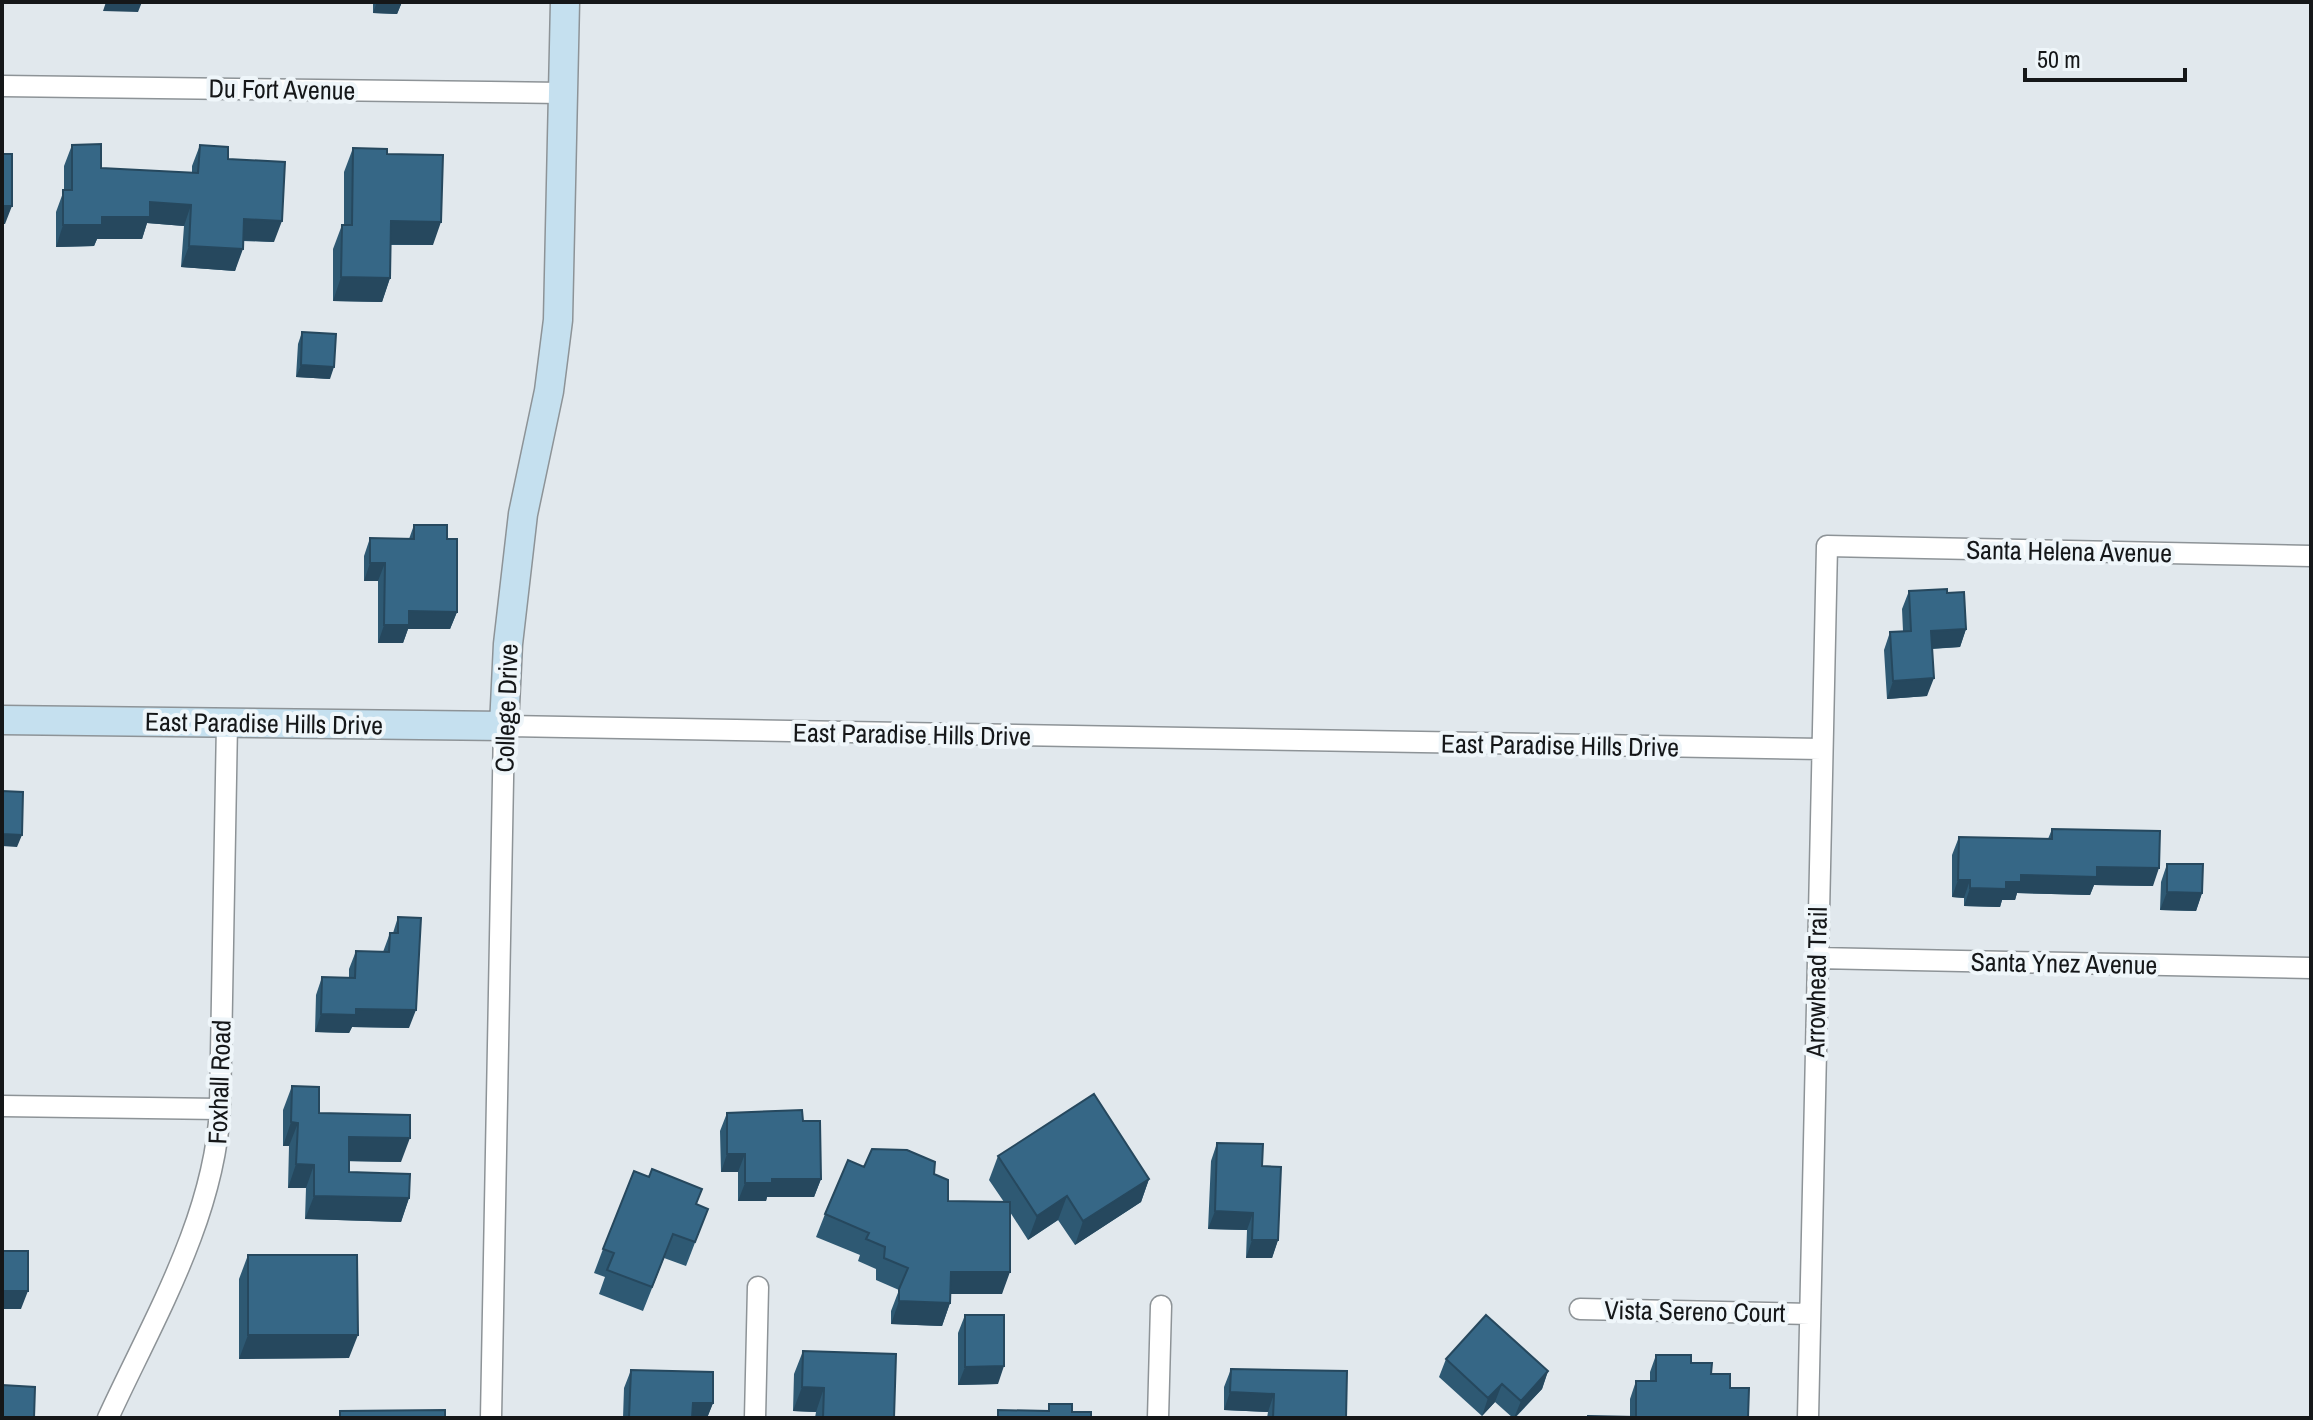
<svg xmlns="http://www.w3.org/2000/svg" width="2313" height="1420" font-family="'Archivo Narrow',sans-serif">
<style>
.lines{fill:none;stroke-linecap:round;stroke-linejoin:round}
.street-casing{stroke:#8d9397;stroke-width:23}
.secondary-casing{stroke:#8d9397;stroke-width:31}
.street{stroke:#fff;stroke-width:20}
.secondary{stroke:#c5e0ef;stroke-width:28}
.wall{fill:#2e5973}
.shaded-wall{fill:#26485e}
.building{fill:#366786;stroke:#26485e;stroke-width:2}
.labels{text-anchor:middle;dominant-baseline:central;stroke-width:8;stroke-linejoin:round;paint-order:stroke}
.street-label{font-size:26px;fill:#151719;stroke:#eff6fa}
</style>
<rect width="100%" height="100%" fill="#e1e8ed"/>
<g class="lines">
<g class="street-casing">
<path id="street" d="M2,86L562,93
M1817,958L2311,968
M2,1106L220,1109
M1580,1309L1810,1314
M108,1418C153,1320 214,1219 220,1109L227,723
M491,1418L504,726L1821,749
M755,1418L758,1287
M1158,1418L1161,1306
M1808,1418L1827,546L2311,556"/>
</g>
<g class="secondary-casing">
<path id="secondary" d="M2,720L504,726L508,644L523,514L549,391L558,320L565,2"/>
</g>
<use href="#street" class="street"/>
<use href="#secondary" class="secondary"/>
</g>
<path class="wall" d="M373,2H402L397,14L373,13Z
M72,145L101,168L192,173V166L200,145L228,159L274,242L243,241L235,271L181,267L184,226L147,223L142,239H97L94,246L56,247V212L64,190V166Z
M353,148L387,154L433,245H391L390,278L382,302L333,301V249L342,225H344V172Z
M302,332L330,379L296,377L298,344Z
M414,525L447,539L457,612L450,629H408L403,643H378V581H364V556L370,538L409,539Z
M1909,591L1947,593L1966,629L1960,647L1932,649L1927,696L1887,699L1884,650L1890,632L1903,631L1902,609Z
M2052,829L2153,886L2094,885L2090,895L2017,893L2015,900H2002L2000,907L1964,906V898L1952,897V855L1959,837L2048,839Z
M2311,849V893H2309Z
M2167,864L2202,893L2196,911L2160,910L2161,882Z
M398,917L409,1028L352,1027L349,1033L315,1032L316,995L322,977L349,978V969L356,951L383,952L390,933H393Z
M292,1086L319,1113L401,1162L349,1161V1172L409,1198L401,1222L305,1219L306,1188H288L289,1146H283V1110Z
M727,1113L803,1121L821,1179L814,1197H767L766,1201H738V1172H721L720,1131Z
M1217,1143L1262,1166L1278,1240L1272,1258H1246L1247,1230L1208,1229L1211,1161Z
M998,1156L1149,1179L1141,1202L1075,1245L1058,1220L1028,1240L1010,1212L1002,1294H950V1303L942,1326L891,1324V1311L899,1290L876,1280V1269L858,1261L860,1255L816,1237L825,1214L864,1167L934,1174L948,1201L1004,1202L989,1180Z
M649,1177L702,1189L696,1204L708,1209L686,1266L664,1258L643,1311L599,1294L605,1277L594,1273L603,1249Z
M248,1255L349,1358L239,1359V1279Z
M965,1315L998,1384L958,1385V1333Z
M803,1351L894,1418H815L816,1412L793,1411L794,1374Z
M1656,1355L1691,1363L1711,1374L1730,1388L1748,1418H1587L1588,1416L1630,1417V1399L1636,1381H1650V1372Z
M1446,1359L1548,1371L1542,1389L1515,1418H1513L1495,1402L1482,1416L1439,1377Z
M1231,1369L1346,1418H1267L1268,1412L1224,1410V1387Z
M631,1370L713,1403L707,1418H623L624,1388Z"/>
<path class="shaded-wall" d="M106,2H142L138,12L103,11Z
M377,2H402L397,14L373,13Z
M150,202L191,205L184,226L147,223L142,239H97L94,246L56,247L63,225L102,217Z
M2,206H12L5,224H2Z
M244,219L282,221L274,242L236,240Z
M391,221L441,222L433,245L382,244Z
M189,246L243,249L235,271L181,267Z
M341,277L390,278L382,302L333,301Z
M301,365L334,367L330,379L296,377Z
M370,563H385L378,581H364Z
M409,611L457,612L450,629H408L403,643H378L384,625Z
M1966,629L1960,647L1925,649L1931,631Z
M1934,678L1927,696L1887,699L1893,681Z
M2,834L22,835L17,847L2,846Z
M2097,867L2159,868L2153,886L2094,885L2090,895L2017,893L2015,900H2002L2000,907L1964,906L1970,888L2006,882L2021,875Z
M1958,880H1970L1964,898L1952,897Z
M2167,892L2202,893L2196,911L2160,910Z
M356,1009L416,1010L409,1028L352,1027L349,1033L315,1032L321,1014Z
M291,1122L298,1123L289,1146H283Z
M349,1137L410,1138L401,1162L341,1161Z
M727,1154H745L738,1172H721Z
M296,1164L314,1165L306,1188H288Z
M772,1179H821L814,1197H767L766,1201H738L745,1183Z
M1149,1179L1141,1202L1075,1245L1083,1221Z
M314,1196L409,1198L401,1222L305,1219Z
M1067,1196L1058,1220L1028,1240L1037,1216Z
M1215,1211L1253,1213L1247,1230L1208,1229Z
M1252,1240H1278L1272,1258H1246Z
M951,1272H1010L1002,1294H943Z
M2,1291H28L21,1309H2Z
M899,1301L950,1303L942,1326L891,1324Z
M248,1335H358L349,1358L239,1359Z
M1004,1366L998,1384L958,1385L965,1367Z
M1548,1371L1542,1389L1514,1418L1521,1401Z
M1502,1384L1495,1402L1482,1416L1488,1398Z
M802,1387L824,1388L816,1412L793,1411Z
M1230,1392L1274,1394L1268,1412L1224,1410Z
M693,1403H713L707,1418H687Z"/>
<path class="building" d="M101,144V168L198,173L200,145L228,147V159L285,162L282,221L244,219L243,249L189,246L191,205L150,202V217H102V225H63V190H72V145Z
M353,148L387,149V154L443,155L441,222L391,221L390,278L341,277L342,225H352Z
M2,154H12V206H2Z
M302,332L336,334L334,367L301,365Z
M414,525H447V539H457V612L409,611V625H384L385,563H370V538L414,539Z
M1947,589V593L1964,592L1966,629L1931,631L1934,678L1893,681L1890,632L1911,631L1909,591Z
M2,791L23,792L22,835L2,834Z
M2052,829L2160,831L2159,868L2097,867V877L2021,875V882H2006V889L1970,888V880H1958L1959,837L2052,839Z
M2167,864H2203L2202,893L2167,892Z
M398,917L421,918L416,1010L356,1009V1015L321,1014L322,977L355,978L356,951L389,952L390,933H398Z
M292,1086L319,1087V1113L410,1115V1138L349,1137V1172L410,1174L409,1198L314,1196V1165L296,1164L298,1123L291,1122Z
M1094,1094L1149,1179L1083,1221L1067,1196L1037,1216L998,1156Z
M802,1110L803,1121H820L821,1179H772V1183H745V1154H727V1113Z
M1217,1143L1263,1144L1262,1166L1281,1167L1278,1240H1252L1253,1213L1215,1211Z
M872,1149L907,1150L935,1162L934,1174L948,1180V1201L1010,1202V1272H951L950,1303L899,1301V1289L908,1268L884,1258L885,1247L866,1239L869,1233L825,1214L848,1160L864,1167Z
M652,1169L702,1189L696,1204L708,1209L695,1242L673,1234L652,1287L607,1270L614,1253L603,1249L634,1171L649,1177Z
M2,1251H28V1291H2Z
M248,1255H357L358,1335H248Z
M965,1315H1004V1366L965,1367Z
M1486,1315L1548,1371L1521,1401L1502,1384L1488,1398L1446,1359Z
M803,1351L896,1354L894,1418H823L824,1388L802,1387Z
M1656,1355H1691V1363H1712L1711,1374H1730V1388H1749L1748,1418H1588V1416L1636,1417V1381H1656Z
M1231,1369L1347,1371L1346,1418H1273L1274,1394L1230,1392Z
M631,1370L713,1372V1403H693L692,1418H629Z
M2,1385L35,1387L34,1418H2Z
M1049,1404H1072V1412H1091V1418H998V1410L1049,1411Z
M445,1410V1418H340V1411Z"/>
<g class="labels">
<g class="street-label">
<text transform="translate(282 89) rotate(1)">Du Fort Avenue</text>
<text transform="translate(2069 551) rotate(1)">Santa Helena Avenue</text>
<text transform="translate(506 708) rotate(-88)">College Drive</text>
<text transform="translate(264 723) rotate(1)">East Paradise Hills Drive</text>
<text transform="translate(912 734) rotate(1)">East Paradise Hills Drive</text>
<text transform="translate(1560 745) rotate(1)">East Paradise Hills Drive</text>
<text transform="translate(2064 963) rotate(1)">Santa Ynez Avenue</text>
<text transform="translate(1816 982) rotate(-89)">Arrowhead Trail</text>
<text transform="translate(219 1082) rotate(-88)">Foxhall Road</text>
<text transform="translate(1695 1311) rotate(1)">Vista Sereno Court</text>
</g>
</g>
<rect width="2313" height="1420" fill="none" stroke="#151719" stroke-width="8"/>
<path d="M2025 68v12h160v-12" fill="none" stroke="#151719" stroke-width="4"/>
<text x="2037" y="68" font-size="24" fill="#151719" stroke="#eff6fa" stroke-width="6" paint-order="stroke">50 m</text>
</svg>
